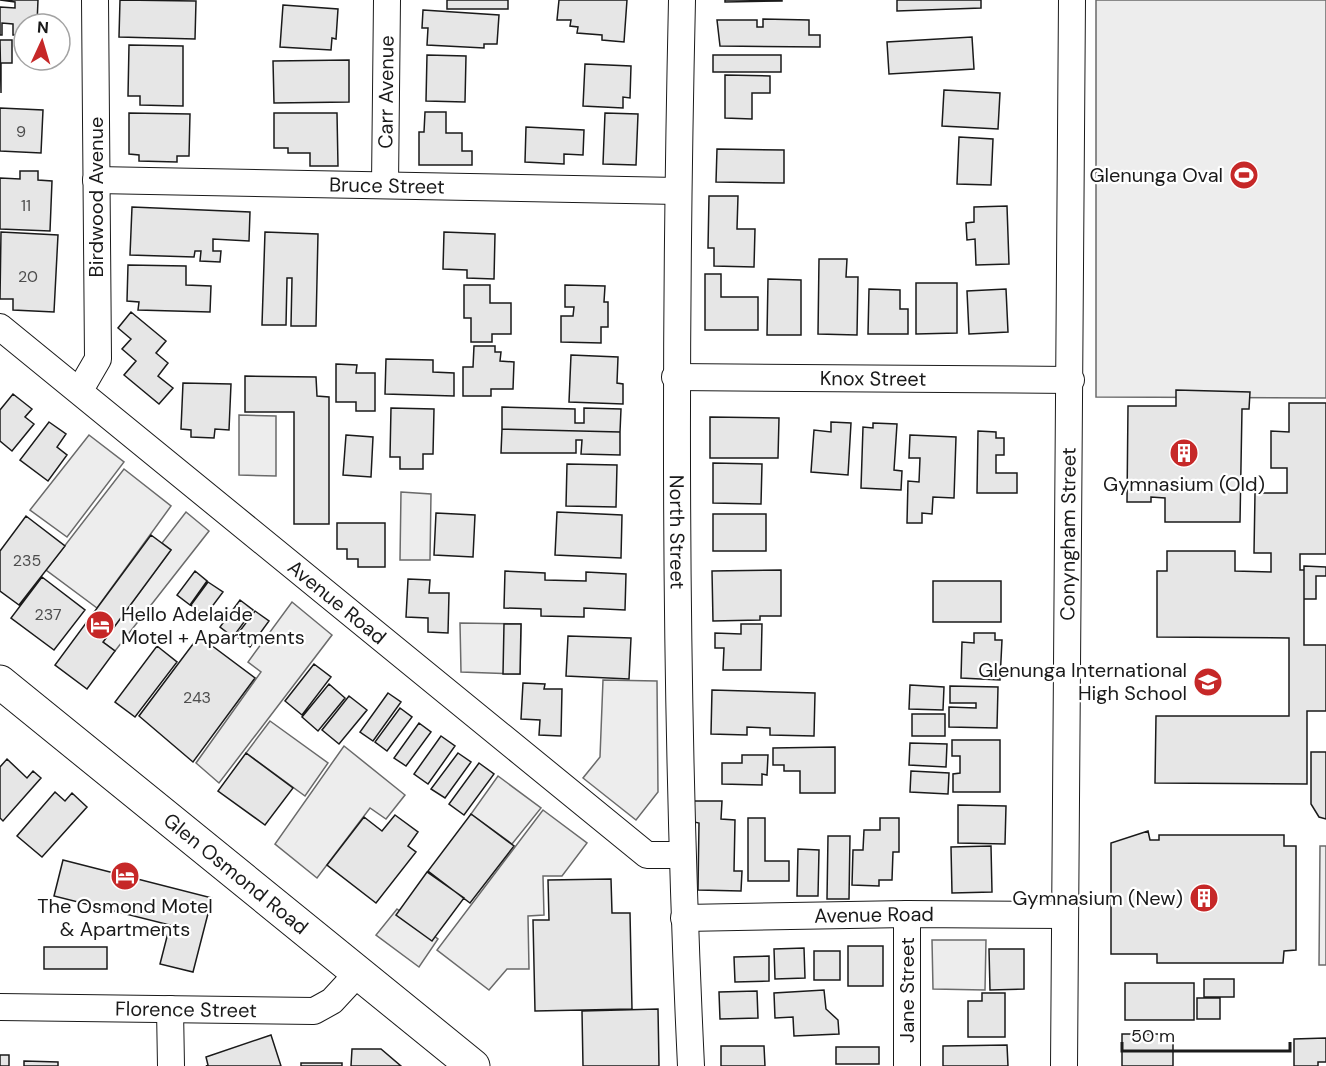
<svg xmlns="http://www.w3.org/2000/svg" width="1326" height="1066" font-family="'DM Sans',sans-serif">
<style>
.built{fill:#ededed;stroke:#6a6a6a;stroke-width:1.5}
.building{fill:#e6e6e6;stroke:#1a1a1a;stroke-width:1.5}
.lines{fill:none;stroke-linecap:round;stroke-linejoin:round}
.minor-casing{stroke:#1a1a1a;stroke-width:28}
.highway-casing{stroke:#1a1a1a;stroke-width:35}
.minor{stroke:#fff;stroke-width:26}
.highway{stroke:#fff;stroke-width:33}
.labels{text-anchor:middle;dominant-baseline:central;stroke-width:4.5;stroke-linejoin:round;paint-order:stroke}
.number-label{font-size:16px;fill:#4d4d4d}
.street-label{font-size:20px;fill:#1a1a1a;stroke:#fff}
.poi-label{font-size:20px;fill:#1a1a1a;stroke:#fff;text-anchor:end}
</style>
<rect width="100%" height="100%" fill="#fff"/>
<path class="built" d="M1096,0H1326V398L1096,397Z
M239,415L276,416V476L239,475Z
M89,435L124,462L67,537L30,510Z
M124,469L171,506L97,608L46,570Z
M401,492L431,494L430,560H400Z
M186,512L209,531L115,651L103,642L171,550L162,543Z
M292,602L332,635L219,783L196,763L261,672L248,662Z
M460,623L521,624L520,674L461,672Z
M603,680L657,681L658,792L636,820L583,778L600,757Z
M270,721L328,763L305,796L246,753Z
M344,746L405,795L386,819L370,808L317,878L275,844Z
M498,776L541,808L512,844L471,814Z
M543,810L587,843L562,876H543L544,915L528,916L529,969H507L489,990L437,950Z
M1320,846H1326V965H1319Z
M397,909L438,939L419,967L376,935Z
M932,940H986L985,990L933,989Z"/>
<path class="building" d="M0,0H38L37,24H24V35H13V24L2,23V35H0V7L15,8V2Z
M120,0L196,1L195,39L119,37Z
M447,0H508V9H447Z
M559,0H627L624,42L602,40V35L577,33L578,27L570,26L571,20H557Z
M725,0H782V1L725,2Z
M897,0H981V8L897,11Z
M283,5L338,9L336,39L332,38L331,50L280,47Z
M423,10L499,15L497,44H484V48L427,45L428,28H422Z
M763,19L809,20V35H820V47L720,46L717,20H757V27H763Z
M972,37L974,69L889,74L887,42Z
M0,40H12V63H1V93Z
M129,45L183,46V106L140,105V96H128Z
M427,55L466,56L465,102L426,101Z
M713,55H781V72H713Z
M349,60V102L274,103L273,61Z
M585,64L631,66L630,98L623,97V108L583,106Z
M725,75L770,76V93H752V119L725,118Z
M944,90L1000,93L998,129L942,126Z
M0,108L43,110L41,153L0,151Z
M425,112H446V133H462V151H472V165H419V132H424Z
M129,113L190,114L189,156H177V162L139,161V155L129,154Z
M274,113H337L338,166H310V153H288V148H274Z
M605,113L638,114L636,165L603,164Z
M526,127L584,130L583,155L564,154V164L525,162Z
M959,137L993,139L991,185L957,184Z
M717,149L784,150V183L716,182Z
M20,171H38V180L52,181L50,231L0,229V178L20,179Z
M709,196H738L737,229H755L754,267L714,266V248H708Z
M1007,206L1009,264L976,265L975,239L967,240L966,223L974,222V207Z
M132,207L250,212L249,241L213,239V251H221L220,262L200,261L201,251H195L194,257L130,255Z
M1,232L58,235L54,312L13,310V299H0Z
M265,232L318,234L316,326H291L292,278H287L286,325H262Z
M444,232L495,234L494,279L467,278V270L443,269Z
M819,259H847L846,277H858L857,335L818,334Z
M128,265L186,266V285L211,286L210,312L138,310L139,302L127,301Z
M705,274H721V297H758V330H705Z
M768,279L801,280V335H767Z
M916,283H957V333L916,334Z
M464,285H490V303H511V334H492V342H471V318H464Z
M565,285L605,286L604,302H608V327H601V343L561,342V316H573L574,307H565Z
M869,289L900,290V309H908V334H868Z
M1006,289L1008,332L969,334L967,291Z
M131,312L166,341L156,353L168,363L158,376L173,388L159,404L124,375L136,361L122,349L131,339L118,328Z
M474,346H495V352H501L500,361L514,362L513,389H491V396H463V367H473Z
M571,355L618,357L617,383L623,384V404L569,402Z
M386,359L433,360V372L454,373V396L385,394Z
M336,364L357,365L356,373H375V411H356V402H336Z
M245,376L316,377L317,396L329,397V524H294V412H245Z
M183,383L231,384L229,430L215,429L214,438L191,437V430L181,429Z
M1176,390L1250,392L1249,409H1242L1240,522H1165V498L1151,497V502H1127L1128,406H1176Z
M13,394L32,409L25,417L34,424L12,451L0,441V410Z
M1289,403H1326V554H1300V570H1304V645H1326V711H1307V784L1155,783L1156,716H1289V638L1157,637V571H1167V551H1235V571L1271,572V553H1254L1255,493H1287V468H1271V431L1289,432Z
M502,407L575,409V423H584V408L621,409L620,432L502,429Z
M391,408L434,409L433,454H423V469H400V457H390Z
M710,417L779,418L778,458H710Z
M49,422L66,434L57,447L67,455L48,481L20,460Z
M831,422L851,423L848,475L811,472L814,430L831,432Z
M873,423L897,424L894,470L902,471L901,490L861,488L863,427L873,428Z
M502,429L620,432V455L581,454L582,440H576V453H501Z
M978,431L996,432V438H1004V455H996V473H1017V493H977Z
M346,435L373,437L371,477L343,475Z
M910,435L956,437L954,498L933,497L932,514L922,513V523H907L908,481L919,482L920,458H909Z
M713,463L762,464L761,504L713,503Z
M567,464L617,465L616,507L566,506Z
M557,512L622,515L621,558L555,555Z
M436,513L475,515L473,557L434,555Z
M713,514H766V551H713Z
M26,516L65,546L19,605L0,591V551Z
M337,523H385V567H358V559H347V549H337Z
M151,535L171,550L103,642L115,651L87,689L55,665Z
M1304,566L1326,567V576H1316V599H1304Z
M781,570V616H760V620L713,621L712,571Z
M195,571L207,581L190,605L177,595Z
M505,571L545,573V580L586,581V572L626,574L625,610L584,608V617L541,616V609L504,608Z
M42,577L85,610L54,650L11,618Z
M408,579L430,580L429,593H449L448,633L428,632V618L406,617Z
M933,581H1001V622H933Z
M208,582L223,592L205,616L191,605Z
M240,600L253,610L233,637L220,627Z
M255,611L269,621L250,647L236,636Z
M504,624H521L520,674H503Z
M741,624H762L761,670H723L724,648H715V633L741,634Z
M974,633H995V640H1002L1000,680L961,678L962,642L974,643Z
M199,636L255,678L193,762L139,716Z
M568,636L631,638L629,679L566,676Z
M157,646L177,662L135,717L115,702Z
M314,664L331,677L302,715L285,701Z
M523,683L545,684L544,689H562L561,736L539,735L540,720L521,719Z
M329,684L345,698L318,731L302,717Z
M910,685L944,687L943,710L909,709Z
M950,686L998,687L997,728L949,727V707L976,708V703H950Z
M712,690L815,693L814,736L770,735V728L747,727V735L711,734Z
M388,693L401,702L373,741L360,732Z
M349,696L367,710L339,744L322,730Z
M400,708L412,717L387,751L375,742Z
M912,714H945V736H912Z
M419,723L431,732L406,766L394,758Z
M441,736L455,746L428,784L414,774Z
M952,740H1000V792H953V774L960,773V756H952Z
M910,743L947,744L946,767L909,765Z
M835,747V793H800V771H784V765H773V748Z
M1311,752H1326V819L1319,817L1311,804Z
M246,753L293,788L265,825L218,791Z
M458,753L471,762L445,798L431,789Z
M742,755H768L767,775L762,774V785L722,784V763H742Z
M7,759L27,778L33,771L41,778L3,821L0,818V767Z
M479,763L494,774L464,815L449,804Z
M911,771L949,773L948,794L910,792Z
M55,792L65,801L72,793L87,807L42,857L17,836Z
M694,801H722L721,819L735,820L734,871H742L741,891L698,890L699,823L694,822Z
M958,805L1006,806L1005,844L958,843Z
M471,814L514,846L470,903L428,871Z
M395,815L418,832L408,846L416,852L376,903L327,865L364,817L382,831Z
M748,818H765V861H789V881H748Z
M880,818H899V852H893L892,880H879V886L852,885L853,850H863L864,830H880Z
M1148,831L1150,840H1159V835H1284V846H1296V950L1284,951L1283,963H1157V954H1111V843Z
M828,836H850L849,899H827Z
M991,846L992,892L952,893L951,847Z
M798,849L819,850L818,896H797Z
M63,860L212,898L193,972L160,964L170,925L54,896Z
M427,872L464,898L432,941L396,915Z
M611,879L612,913H630L632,1009L535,1011L533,920H549L548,880Z
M848,946H883V986H848Z
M44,947H107V969H44Z
M804,948L805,978L775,979L774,949Z
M989,949H1024V989L990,990Z
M814,951H840V980H814Z
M769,956V981L735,982L734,957Z
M1204,979H1234V997H1204Z
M1125,983H1194V1020H1125Z
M824,990L826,1009L838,1020L839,1034L794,1036L793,1017L775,1018L774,993Z
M757,991L758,1018L720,1019L719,992Z
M982,993H1005V1037H968V1001H982Z
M1197,998H1220V1019H1197Z
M658,1009L659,1066H583L582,1011Z
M1122,1034H1173V1066H1122Z
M271,1035L281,1066H206L208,1065L206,1057Z
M1326,1038V1062H1318V1066H1294V1039Z
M1007,1045L1008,1066H943V1046Z
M721,1046H764L765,1066H721Z
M836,1047H879V1064H836Z
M352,1049H381L401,1066H351Z
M0,1055H9V1066H0Z
M24,1061L58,1062V1066H24Z
M301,1063H342V1066H301Z"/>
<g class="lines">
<g class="minor-casing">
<g id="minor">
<path id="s1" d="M682,0C674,355 674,711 691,1066"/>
<path id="s2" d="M96,180L678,191"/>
<path id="s3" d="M385,184L387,0"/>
<path id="s4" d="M0,327L647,855H682"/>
<path id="s5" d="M675,377L1071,380"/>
<path d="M80,390L98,359L95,0"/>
<path id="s6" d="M684,918L907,914L1065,915"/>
<path id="s7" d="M0,1007L314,1011L332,1001L357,974"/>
<path d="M170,1009L171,1066"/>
<path d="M907,1066V914"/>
<path id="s8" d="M1064,1066L1072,0"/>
</g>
</g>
<g class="highway-casing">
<g id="highway">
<path id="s9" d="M0,682L473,1066"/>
</g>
</g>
<use href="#minor" class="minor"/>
<use href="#highway" class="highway"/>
</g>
<defs>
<g id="stadium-disc" transform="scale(1.5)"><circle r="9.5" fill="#c62828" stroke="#fff"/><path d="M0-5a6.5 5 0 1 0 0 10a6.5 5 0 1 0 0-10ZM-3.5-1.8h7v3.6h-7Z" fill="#fff"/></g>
<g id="building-disc" transform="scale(1.5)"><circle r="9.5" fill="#c62828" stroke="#fff"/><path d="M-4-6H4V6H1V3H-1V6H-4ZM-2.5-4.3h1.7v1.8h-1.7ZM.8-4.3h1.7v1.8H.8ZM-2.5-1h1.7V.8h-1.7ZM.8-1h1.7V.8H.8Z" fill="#fff"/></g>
<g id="hotel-disc" transform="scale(1.5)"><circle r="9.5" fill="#c62828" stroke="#fff"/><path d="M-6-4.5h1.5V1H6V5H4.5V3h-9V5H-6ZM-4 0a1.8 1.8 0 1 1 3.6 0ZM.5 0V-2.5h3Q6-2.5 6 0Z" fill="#fff"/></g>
<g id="school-disc" transform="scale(1.5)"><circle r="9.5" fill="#c62828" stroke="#fff"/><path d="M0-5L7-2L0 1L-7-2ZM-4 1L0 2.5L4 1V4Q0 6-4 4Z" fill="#fff"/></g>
</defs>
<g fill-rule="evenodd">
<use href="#stadium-disc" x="1244" y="175"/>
<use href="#building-disc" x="1184" y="453"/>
<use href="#hotel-disc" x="100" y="625"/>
<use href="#school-disc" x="1208" y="682"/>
<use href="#hotel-disc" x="125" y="876"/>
<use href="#building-disc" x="1204" y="898"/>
</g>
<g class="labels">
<g class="number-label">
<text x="21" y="131">9</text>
<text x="26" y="205">11</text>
<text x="28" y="276">20</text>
<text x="27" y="560">235</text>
<text x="48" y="614">237</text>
<text x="197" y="697">243</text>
</g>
<g class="street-label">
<text stroke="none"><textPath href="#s3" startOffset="92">Carr Avenue</textPath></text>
<text stroke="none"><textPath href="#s2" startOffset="291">Bruce Street</textPath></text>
<text transform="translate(96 197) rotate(-90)">Birdwood Avenue</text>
<text stroke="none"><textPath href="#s5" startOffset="198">Knox Street</textPath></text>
<text stroke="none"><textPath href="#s1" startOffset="532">North Street</textPath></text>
<text stroke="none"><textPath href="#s8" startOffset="532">Conyngham Street</textPath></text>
<text stroke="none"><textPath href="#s4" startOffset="435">Avenue Road</textPath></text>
<text stroke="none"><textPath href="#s9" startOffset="304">Glen Osmond Road</textPath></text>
<text stroke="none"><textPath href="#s6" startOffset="190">Avenue Road</textPath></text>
<text transform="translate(907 990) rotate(-90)">Jane Street</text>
<text stroke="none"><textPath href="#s7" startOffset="186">Florence Street</textPath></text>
</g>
<g class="poi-label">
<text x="1223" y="175">Glenunga Oval</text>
<text x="1184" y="484" text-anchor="middle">Gymnasium (Old)</text>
<text x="121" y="614" text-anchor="start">Hello Adelaide<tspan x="121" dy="23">Motel + Apartments</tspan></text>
<text x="1187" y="670">Glenunga International<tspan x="1187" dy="23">High School</tspan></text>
<text x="1183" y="898">Gymnasium (New)</text>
<text x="125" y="906" text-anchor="middle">The Osmond Motel<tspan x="125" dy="23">&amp; Apartments</tspan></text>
</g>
</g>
<g transform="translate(42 42) rotate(4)"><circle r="28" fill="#ffffff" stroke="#a3a3a3" stroke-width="1.5"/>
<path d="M0-4.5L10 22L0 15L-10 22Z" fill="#c62828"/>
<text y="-9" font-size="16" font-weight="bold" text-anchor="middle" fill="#1a1a1a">N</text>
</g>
<path d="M1122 1042v9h168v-9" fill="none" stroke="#1a1a1a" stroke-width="3"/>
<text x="1131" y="1042" font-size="18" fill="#1a1a1a" stroke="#ffffff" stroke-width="4.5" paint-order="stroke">50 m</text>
</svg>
